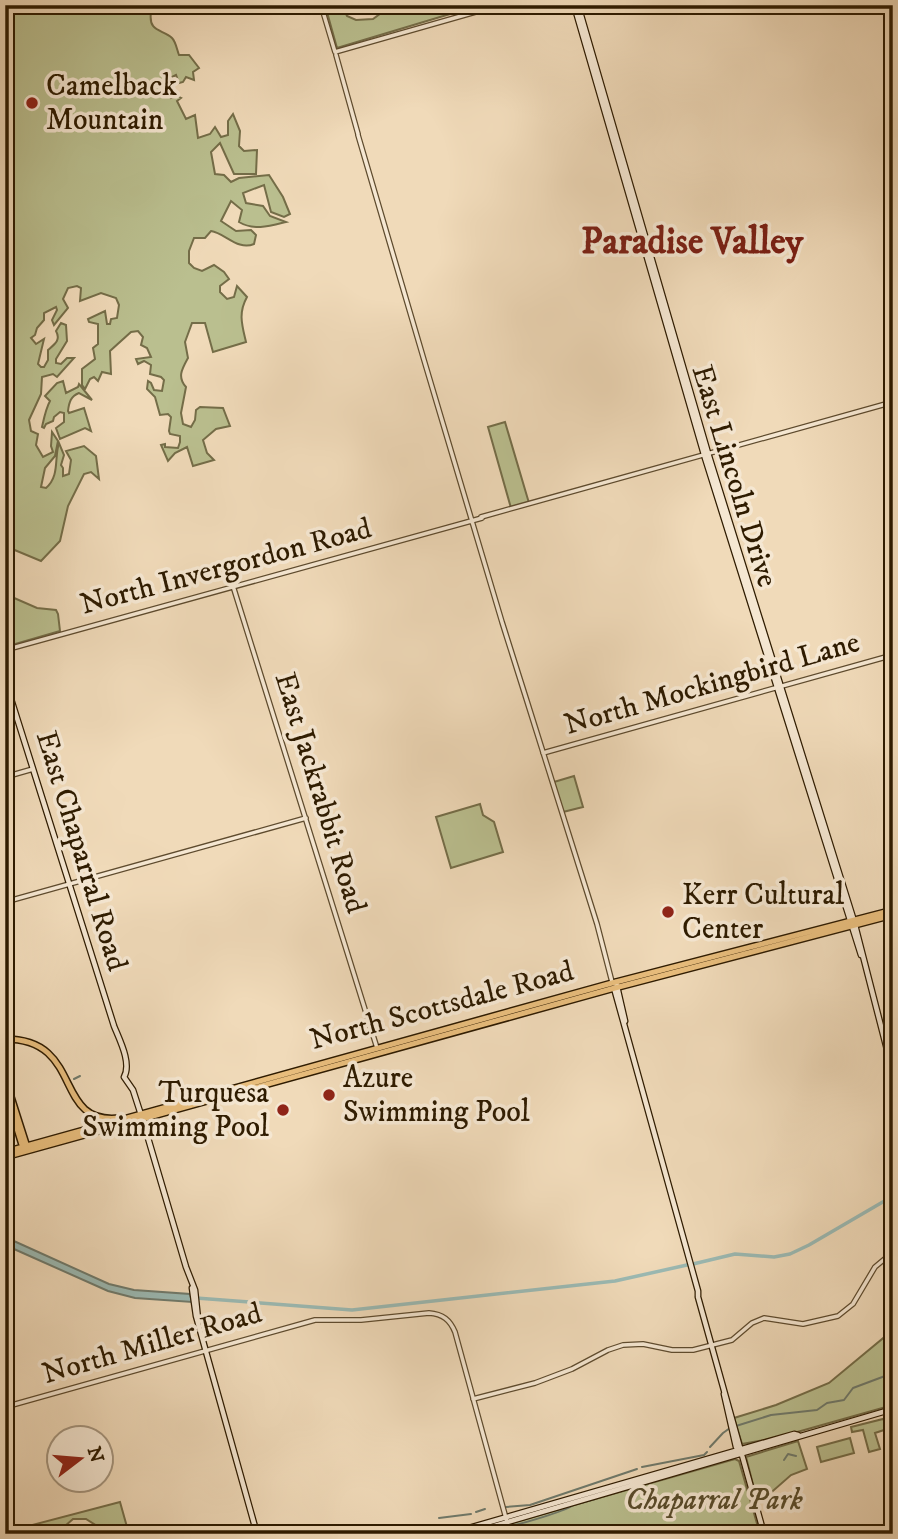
<svg xmlns="http://www.w3.org/2000/svg" width="898" height="1539" font-family="'IM FELL DW Pica',serif">
<style>
.green{fill:#babf8f;stroke:#746d48;stroke-width:2}
.water{fill:#9bbab4;stroke:#6f7a6c;stroke-width:2}
.lines{fill:none;stroke-linecap:round;stroke-linejoin:round}
.stream{stroke:#6f7a6c;stroke-width:2}
.canal{stroke:#9bbab4;stroke-width:3.5}
.tertiary-casing{stroke:#5e4b2e;stroke-width:6}
.secondary-casing{stroke:#2e1b00;stroke-width:7}
.primary-casing{stroke:#2e1b00;stroke-width:8}
.tertiary{stroke:#f5e7d2;stroke-width:3.5}
.secondary{stroke:#f5e7d2;stroke-width:4.5}
.primary{stroke:#e8bd7c;stroke-width:5}
.poi-dot{fill:#8f2418;stroke:#f5e7d2;stroke-width:2.5}
.labels{text-anchor:middle;dominant-baseline:central;stroke-width:7;stroke-linejoin:round;paint-order:stroke}
.poi-label{font-size:30px;fill:#2e1b00;stroke:#f5e7d2;text-anchor:start}
.street-label{font-size:30px;fill:#2e1b00;stroke:#f5e7d2}
.park-label{font-size:30px;font-style:italic;fill:#584c2b;stroke:#f5e7d2}
.district-label{font-size:37px;font-weight:bold;fill:#7a1f14;stroke:#f5e7d2}
</style>
<rect width="100%" height="100%" fill="#f0dab9"/>
<filter id="stains"><feTurbulence type="fractalNoise" baseFrequency=".00286" numOctaves="4"/><feColorMatrix values="0 0 0 0 .2 0 0 0 0 .09 0 0 0 0 .02 0 0 0 .5 -.17"/></filter>
<radialGradient id="worn" r=".72"><stop offset=".6" stop-color="#630" stop-opacity="0"/><stop offset="1" stop-color="#630" stop-opacity=".3"/></radialGradient>
<path class="green" d="M5,5H159L158,10L151,12C148,33 163,29 172,38C176,42 177,50 179,55H189L199,68L193,72L194,80L186,77L183,82L179,83L176,75L170,78L167,90L171,98L177,96L181,98L177,101L186,119L195,115L198,138L210,134L215,127L221,137L228,135V121L233,114L240,131L239,146L244,151L257,150L256,174H234L220,143L211,152L215,174L224,175L231,182L239,178L269,175L283,197L290,214L284,217L271,212L264,185L243,193L246,203L263,206L270,216L286,222C270,226 254,231 239,222L242,210L231,201L221,221L236,231L251,230L256,235L254,244C238,251 225,233 211,231L205,238H194L189,251V263L194,268L202,271L214,265L224,272L229,279L220,286V292L227,299L234,297L237,286L247,297C238,313 242,325 246,342L213,352L205,323H192L185,342L188,358C182,369 177,377 186,387L181,413L183,424L191,427L195,420L196,410L200,407L223,408L230,426L216,429L203,440L207,453L214,460L193,466L187,447L175,453L168,461L161,445L165,444V447L178,448L180,442V436L170,434L169,431L171,417L168,414L160,415L155,397L147,389L148,381L151,383L154,390L162,391L164,380L161,377L150,374L151,365L144,361L138,364L136,359L151,357L147,348L141,345L143,337L138,331L131,332L110,351L111,374L102,372L98,381L94,377L90,379L85,389L82,385V369L95,359L93,348L98,344V324L89,322L88,319L105,311L107,324H110L111,319L117,318L119,305L116,298L101,293L80,301L81,288L77,286L68,288L63,299L68,308L54,325L52,320L57,310L56,307L44,313V320L37,328L35,335L31,338L36,344L44,339L38,364L41,367H44L48,360V350C55,344 61,340 56,331L61,323L66,325L67,341L56,359V363L61,364L67,358H74L57,377L53,374L42,377L41,394L29,420L31,431L38,434L36,445L43,457L53,452L51,446L52,432L58,441L55,456L45,468L41,487L46,488C60,476 54,458 59,443L64,455L61,465L63,468V476L69,474L71,460L66,451L84,446L96,456L99,479L91,472L84,474L68,506L60,541L41,561L5,546Z
M325,5H342L347,16L356,20L373,19L392,5H480L337,48Z
M63,381L66,393L78,387L79,384L92,400L79,393C71,396 69,402 68,411L69,413L84,408L91,431L85,428L60,439L56,428L64,422V413L60,412L54,417L53,421L46,424L44,428L42,427C44,418 46,408 50,401L45,396L57,383Z
M505,422L529,503L511,508L488,427Z
M5,594L37,608L56,610L58,614L60,631L5,647Z
M574,776L583,807L563,812L554,782Z
M480,804L483,815L494,822L503,852L451,868L436,817Z
M893,1330V1405L776,1438L742,1444L734,1418L776,1405L829,1383Z
M893,1416V1452L887,1429L875,1433L880,1449L869,1452L863,1430L852,1432L851,1427L883,1419L885,1422Z
M850,1438L854,1453L821,1462L817,1447Z
M798,1441L807,1469L791,1475L758,1504L746,1457Z
M735,1459L739,1461L760,1534H473Z
M120,1502L129,1534H118L117,1530L110,1527L105,1531L86,1519H73L65,1526L50,1533L41,1528H34L32,1525Z"/>
<path class="water" d="M5,1237L109,1284L134,1290L190,1294L192,1302L135,1298L108,1291L5,1245Z"/>
<g class="lines">
<path class="stream" d="M74,1079L80,1076
M736,1426L771,1415L817,1410L827,1403L844,1400L853,1388L893,1373
M710,1447L723,1433L730,1428
M784,1460L788,1454L796,1456
M642,1467L704,1455L707,1452
M580,1503L595,1499
M506,1507L530,1505L637,1469
M476,1512L485,1509
M439,1518L471,1514
M511,1526C524,1523 562,1512 572,1506
M398,1534L408,1526L424,1525"/>
<path class="canal" d="M693,1264L735,1254L774,1257L790,1254L809,1245L893,1196
M196,1298L352,1310L615,1281L687,1265"/>
<g class="tertiary-casing">
<path id="tertiary" d="M321,5L335,52
M335,52L500,5
M336,55L358,134
M358,135L424,360
M424,360L502,622
M481,517L893,402
M233,586L377,1048
M502,622L526,698
M5,650L482,518
M526,698L597,924L612,982
M543,753L893,655
M5,777L33,769
M5,902L306,818
M366,1012L371,1028
M473,1399L535,1383L572,1369L608,1350L623,1345L643,1344L672,1350H693L732,1340L752,1323L764,1318L803,1324L838,1316L853,1304L875,1267L893,1252
M5,1407L315,1320H361L429,1313C443,1314 450,1320 455,1332L507,1522"/>
</g>
<g class="secondary-casing">
<path id="secondary" d="M574,5L705,458L861,955
M578,5L708,453L854,921L893,1073
M5,680L114,1026C119,1039 132,1063 124,1077L133,1090L143,1121L186,1267L195,1290L198,1319
M616,982L625,1021
M614,988L698,1291V1296
M192,1288L196,1316L257,1534
M698,1297L764,1534
M724,1394L736,1447L739,1449
M448,1534L794,1434L798,1435
M467,1534L893,1409"/>
</g>
<g class="primary-casing">
<path id="primary" d="M5,1039C85,1039 52,1125 119,1118
M5,1078L27,1147
M5,1090L23,1148
M5,1152L612,983L893,910
M5,1157L611,989L893,915"/>
</g>
<use href="#tertiary" class="tertiary"/>
<use href="#secondary" class="secondary"/>
<use href="#primary" class="primary"/>
</g>
<g class="poi-dot">
<circle cx="32" cy="103" r="7"/>
<circle cx="668" cy="912" r="7"/>
<circle cx="329" cy="1095" r="7"/>
<circle cx="283" cy="1110" r="7"/>
</g>
<g class="labels">
<g class="poi-label">
<text x="46" y="86">Camelback<tspan x="46" dy="34">Mountain</tspan></text>
<text x="682" y="895">Kerr Cultural<tspan x="682" dy="34">Center</tspan></text>
<text x="343" y="1078">Azure<tspan x="343" dy="34">Swimming Pool</tspan></text>
<text x="269" y="1093" text-anchor="end">Turquesa<tspan x="269" dy="34">Swimming Pool</tspan></text>
</g>
<g class="street-label">
<text transform="translate(734 476) rotate(73)">East Lincoln Drive</text>
<text transform="translate(226 567) rotate(-15)">North Invergordon Road</text>
<text transform="translate(712 684) rotate(-16)">North Mockingbird Lane</text>
<text transform="translate(320 793) rotate(73)">East Jackrabbit Road</text>
<text transform="translate(81 851) rotate(73)">East Chaparral Road</text>
<text transform="translate(442 1006) rotate(-15)">North Scottsdale Road</text>
<text transform="translate(152 1344) rotate(-16)">North Miller Road</text>
</g>
<g class="park-label">
<text x="714" y="1500">Chaparral Park</text>
</g>
<g class="district-label">
<text x="692" y="242">Paradise Valley</text>
</g>
</g>
<rect width="898" height="1539" fill="none" stroke="#f0dab9" stroke-width="28"/>
<rect x="7" y="7" width="884" height="1525" fill="none" stroke="#2e1b00" stroke-width="3.5"/>
<rect x="14" y="14" width="870" height="1511" fill="none" stroke="#2e1b00" stroke-width="2"/>
<g transform="translate(80 1459) rotate(74)"><circle r="33" fill="#f5e7d2" stroke="#a5957e" stroke-width="2"/>
<path d="M0-5L12 26L0 18L-12 26Z" fill="#8f2418"/>
<text y="-10" font-size="19" font-weight="bold" text-anchor="middle" fill="#2e1b00">N</text>
</g>
<rect width="100%" height="100%" filter="url(#stains)"/>
<rect width="100%" height="100%" fill="url(#worn)"/>
</svg>
